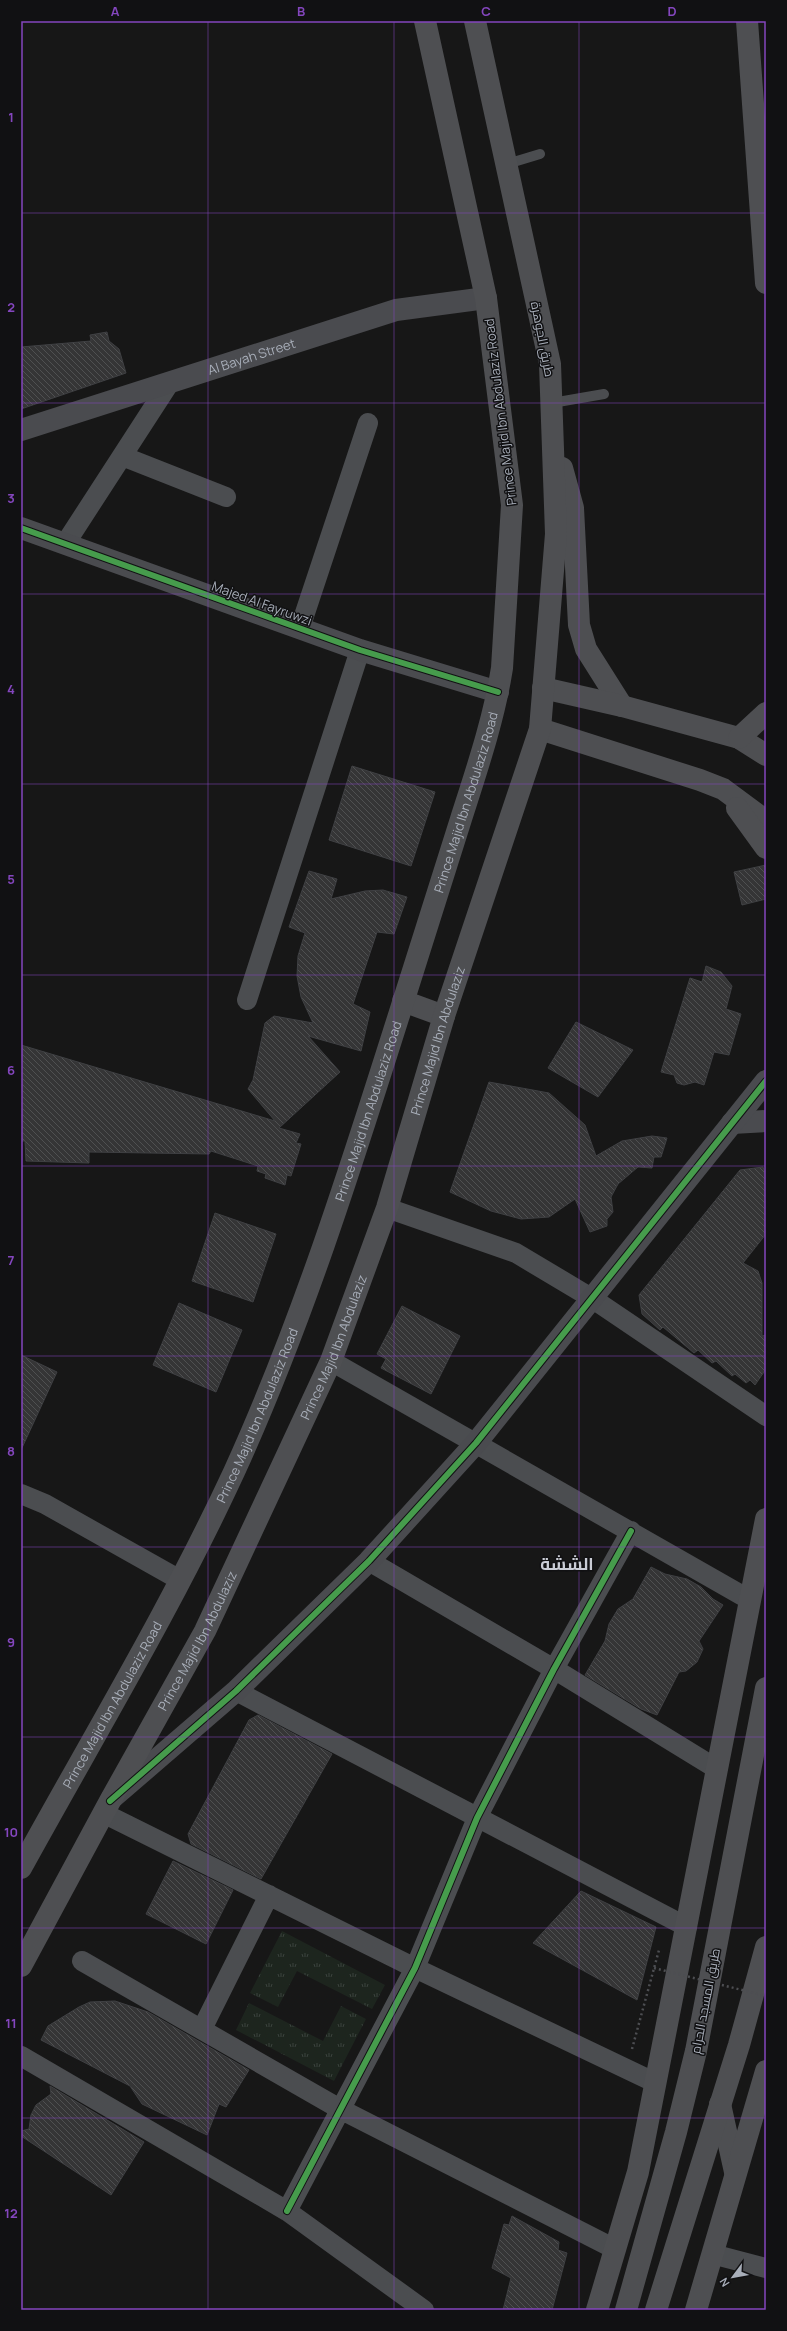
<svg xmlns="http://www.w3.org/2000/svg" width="787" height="2331" font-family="Manrope,Cairo,sans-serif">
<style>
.grass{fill:url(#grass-tufts)}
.building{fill:url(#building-back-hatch);stroke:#3f4043}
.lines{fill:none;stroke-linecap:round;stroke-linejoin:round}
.path{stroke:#4d4e52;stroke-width:2.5;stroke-dasharray:2 3;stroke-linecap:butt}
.lane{stroke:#4b4d50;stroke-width:10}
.street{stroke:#4b4d50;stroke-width:20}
.secondary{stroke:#4a4b4f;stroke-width:22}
.primary{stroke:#4e4f52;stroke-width:22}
.path-bridge{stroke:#4d4e52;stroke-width:2.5;stroke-dasharray:2 3;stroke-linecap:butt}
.cycleway-casing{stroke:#111113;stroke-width:8}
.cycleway{stroke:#469c4c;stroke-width:6}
.grid{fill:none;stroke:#8446be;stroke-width:1;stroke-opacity:0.55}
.labels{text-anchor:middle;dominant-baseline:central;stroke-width:3;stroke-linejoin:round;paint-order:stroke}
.street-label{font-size:13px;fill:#a8aeb9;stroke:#111113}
.district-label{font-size:17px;font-weight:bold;fill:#c9ccd5;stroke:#111113}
.neatline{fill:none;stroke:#8446be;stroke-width:1.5}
.grid-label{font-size:13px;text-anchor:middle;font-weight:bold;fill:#8446be}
</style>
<defs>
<pattern id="grass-tufts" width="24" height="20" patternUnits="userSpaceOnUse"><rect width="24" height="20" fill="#1d251e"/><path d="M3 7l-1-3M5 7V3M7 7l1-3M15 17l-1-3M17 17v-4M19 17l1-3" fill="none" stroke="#3b423d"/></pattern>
<pattern id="building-back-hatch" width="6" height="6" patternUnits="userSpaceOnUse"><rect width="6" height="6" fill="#353536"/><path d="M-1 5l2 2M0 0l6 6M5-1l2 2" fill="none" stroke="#4f5051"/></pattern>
</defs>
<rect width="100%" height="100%" fill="#171717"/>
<path class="grass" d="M282,1931L385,1985L372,2009L297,1971L278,2007L250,1993Z
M249,2003L323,2041L341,2006L366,2019L334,2081L236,2030Z"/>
<path class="building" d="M107,332L109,341L119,349L126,373L21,409V347L91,341L90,335Z
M352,766L435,792L411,866L329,840Z
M766,865V899L742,905L734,872Z
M309,871L337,879L331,899L365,891L383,890L407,897L394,934L377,932L353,1004L370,1012L361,1051L308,1036L340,1072L279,1128L300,1134L296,1143L301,1144L291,1176L287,1175L285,1185L265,1178L266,1174L257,1171L258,1166L211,1151L209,1154L89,1152V1163L26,1161L25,1141H21V1045L275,1121L248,1089L253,1080L265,1023L274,1016L313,1023L301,997L297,976L298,956L305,933L289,927Z
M706,966L721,972L732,986L726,1009L741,1014L729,1055L714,1052L704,1085L695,1082L684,1085L677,1083L674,1075L661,1072L690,978L702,982Z
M576,1022L633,1050L598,1097L548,1068Z
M489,1082L549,1093L585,1125L596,1156L622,1141L652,1136L667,1138L661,1157H654L652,1168L638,1167L618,1184L611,1197L613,1212L607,1219V1226L590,1232L575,1199L549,1217L521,1219L491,1211L450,1192Z
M763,1167L766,1176V1234L743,1263L758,1271L762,1283V1336L766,1335V1369L755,1385L750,1380L746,1383L735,1374L732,1376L716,1361L712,1363L698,1350L694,1353L663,1327L660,1330L642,1314L639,1295L740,1170Z
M215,1213L276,1234L253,1302L192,1281Z
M179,1303L242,1330L216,1392L153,1365Z
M402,1306L460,1336L431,1394L381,1368L386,1359L377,1354Z
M21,1355L57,1372L21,1450Z
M651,1567L665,1574L687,1579L701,1587L713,1599L723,1605L699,1641L703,1649L697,1662L686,1671L679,1672L657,1715L641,1709L585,1675L605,1641L609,1624L618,1609L633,1599Z
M258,1715L332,1754L261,1879L191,1844L188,1834L249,1720Z
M173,1861L233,1890L206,1944L146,1914Z
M581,1891L656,1927L637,2000L533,1943Z
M115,2001L148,2012L249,2070L226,2107L219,2104L207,2135L142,2104L130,2086L41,2040L48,2026L79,2007L90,2002Z
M50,2086L144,2142L111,2195L21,2136V2131L29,2129L31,2115L36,2105L51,2094Z
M512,2216L559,2242L558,2250L567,2253L552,2310H503L511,2278L492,2268L504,2224L509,2225Z"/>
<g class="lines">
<path class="path" d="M632,2049L659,1950"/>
<path class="lane" d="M507,164L540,154
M552,403L604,394"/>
<path class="street" d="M122,456L226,497
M65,544L170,382
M300,628L368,423
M247,1000L360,650
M387,1208L516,1253L593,1299L766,1416
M331,1361L750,1600
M21,1494L45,1504L180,1580
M369,1561L554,1669L717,1769
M236,1691L687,1927
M103,1813L415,1968L656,2083
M82,1961L340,2109L615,2249
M202,2029L269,1895
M21,2056L287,2211L424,2310
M287,2211L415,1968L477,1818L554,1669L631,1531
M712,2254L766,2268"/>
<g class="secondary">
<path id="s1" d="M21,430L396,310L486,298"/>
<path d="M21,528L360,650L498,692"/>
<path d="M732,1123L766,1121"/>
<path d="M112,1798L236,1691L369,1561L476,1443L766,1081"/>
</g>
<g class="primary">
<path d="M747,21L766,283"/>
<path d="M562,468L573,508L579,625L586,649L622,706"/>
<path d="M543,688L622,706L739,738L766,755"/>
<path d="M540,729L700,780L723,789L766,821"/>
<path d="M739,738L766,713"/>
<path d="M737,808L766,848"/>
<path d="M403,1001L444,1016"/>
<path id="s2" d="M21,1868C93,1737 171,1608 234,1472C307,1312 359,1141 412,974C428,922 445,871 461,819C477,769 494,719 502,668L512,505L486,298L425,21"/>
<path id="s3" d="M21,1966L110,1801L205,1631L331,1361L387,1208L444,1016L540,729L556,534L550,364L475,21"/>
<path d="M720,2104L735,2172"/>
<path d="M597,2310L638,2172L766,1519"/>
<path d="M626,2310L676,2132L696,2051L766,1688"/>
<path d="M656,2310L739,2045L766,1947"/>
<path d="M696,2310L766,2071"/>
</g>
<path class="path-bridge" d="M654,1968L766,1996"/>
<g class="cycleway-casing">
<path id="cycleway" d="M21,528L360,650L498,692
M110,1801L236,1691L369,1561L476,1443L766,1081
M287,2211L415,1968L477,1818L554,1669L631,1531"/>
</g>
<use href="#cycleway" class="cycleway"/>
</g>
<path class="grid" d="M208,21V2310M394,21V2310M579,21V2310M21,213H766M21,403H766M21,594H766M21,784H766M21,975H766M21,1166H766M21,1356H766M21,1547H766M21,1737H766M21,1928H766M21,2118H766"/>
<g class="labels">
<g class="street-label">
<text transform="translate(543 339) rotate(79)">طريق الجوهرة</text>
<text stroke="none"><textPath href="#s1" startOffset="242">Al Bayah Street</textPath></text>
<text transform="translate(500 412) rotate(-97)">Prince Majid Ibn Abdulaziz Road</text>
<text transform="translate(262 603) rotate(20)">Majed Al Fayruwzi</text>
<text stroke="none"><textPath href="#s2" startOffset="1159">Prince Majid Ibn Abdulaziz Road</textPath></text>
<text stroke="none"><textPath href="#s3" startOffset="1018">Prince Majid Ibn Abdulaziz</textPath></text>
<text stroke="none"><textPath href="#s2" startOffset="835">Prince Majid Ibn Abdulaziz Road</textPath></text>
<text stroke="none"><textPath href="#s3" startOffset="694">Prince Majid Ibn Abdulaziz</textPath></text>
<text stroke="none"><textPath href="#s2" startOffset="511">Prince Majid Ibn Abdulaziz Road</textPath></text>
<text stroke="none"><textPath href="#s3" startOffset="370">Prince Majid Ibn Abdulaziz</textPath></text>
<text stroke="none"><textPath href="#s2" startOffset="187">Prince Majid Ibn Abdulaziz Road</textPath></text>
<text transform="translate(705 2001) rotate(-79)">طريق المسجد الحرام</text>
</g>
<g class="district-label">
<text x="567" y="1563">الششة</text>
</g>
</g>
<rect width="787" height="2331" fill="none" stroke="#111113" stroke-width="44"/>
<g transform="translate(733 2277) rotate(238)" stroke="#111113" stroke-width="3" paint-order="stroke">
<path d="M0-3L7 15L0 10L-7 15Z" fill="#a8aeb9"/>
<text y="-6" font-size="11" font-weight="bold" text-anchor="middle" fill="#a8aeb9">N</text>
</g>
<rect x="22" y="22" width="743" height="2287" class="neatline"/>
<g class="grid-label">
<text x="115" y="16">A</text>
<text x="301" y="16">B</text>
<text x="486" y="16">C</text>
<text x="672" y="16">D</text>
<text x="11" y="122">1</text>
<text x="11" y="312">2</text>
<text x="11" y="503">3</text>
<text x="11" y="694">4</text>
<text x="11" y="884">5</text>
<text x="11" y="1075">6</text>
<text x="11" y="1265">7</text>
<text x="11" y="1456">8</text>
<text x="11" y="1647">9</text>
<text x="11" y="1837">10</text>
<text x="11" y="2028">11</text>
<text x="11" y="2218">12</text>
</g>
</svg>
